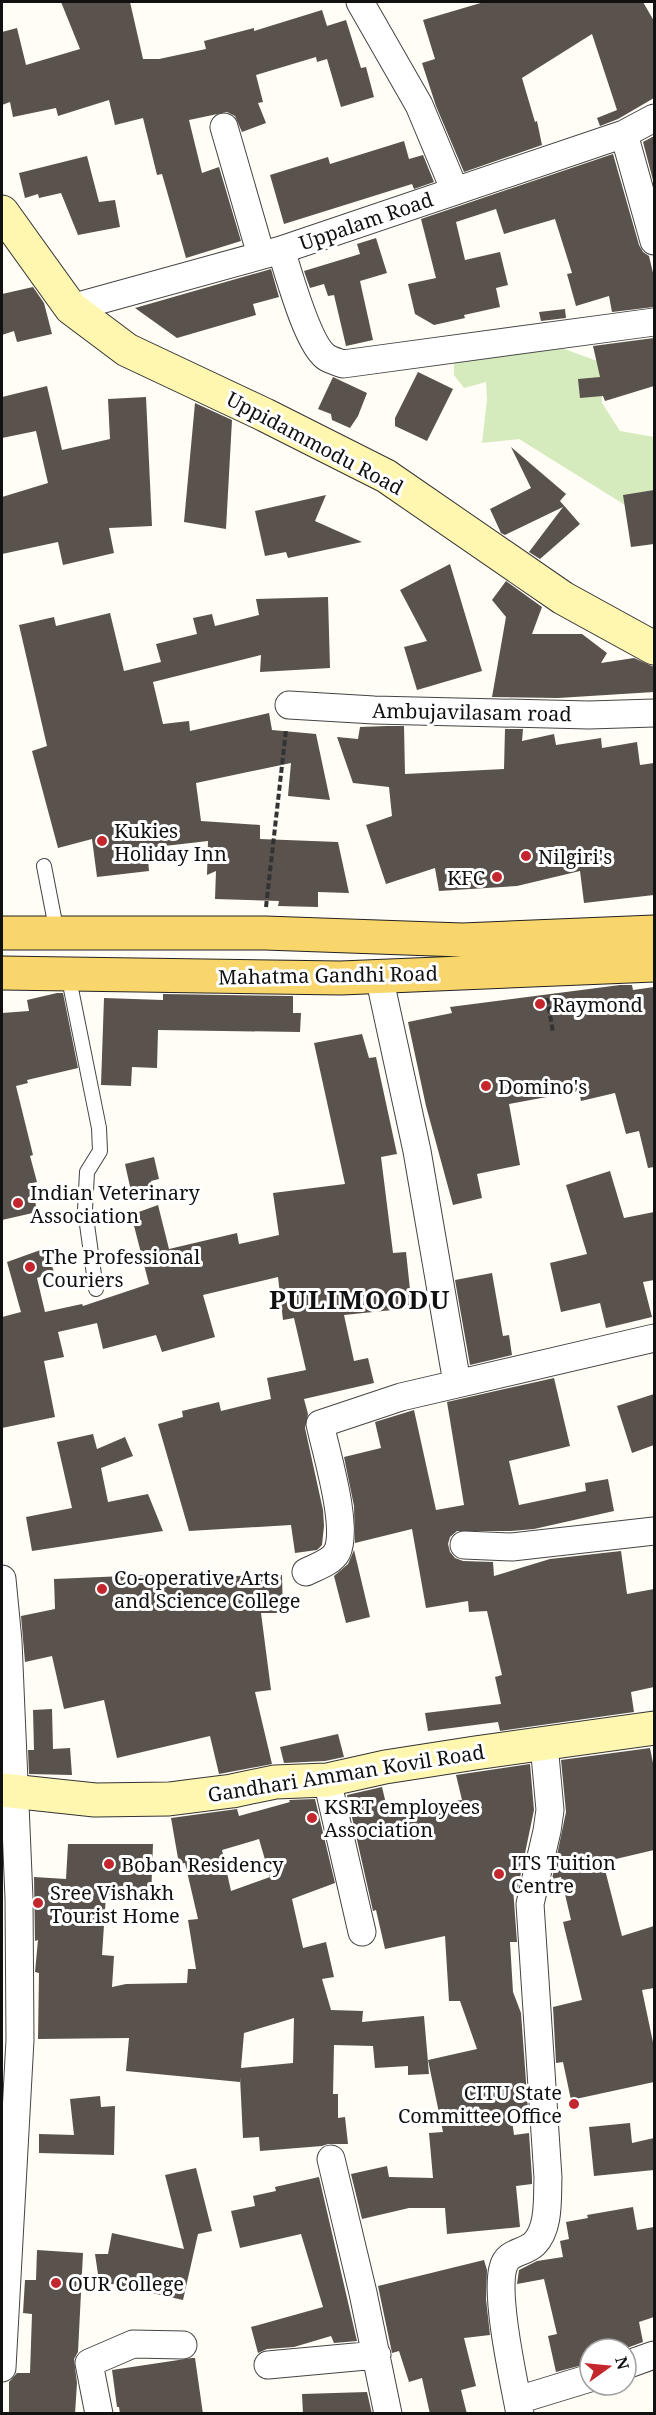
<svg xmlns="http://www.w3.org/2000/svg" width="656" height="2415" font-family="'Noto Serif',serif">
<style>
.green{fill:#d5ebbd}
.building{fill:#5a524d;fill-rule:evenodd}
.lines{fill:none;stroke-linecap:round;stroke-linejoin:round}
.lane-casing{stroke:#444;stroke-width:16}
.street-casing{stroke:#444;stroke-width:29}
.secondary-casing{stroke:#333;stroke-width:35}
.primary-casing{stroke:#222;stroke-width:35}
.path{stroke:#333;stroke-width:4;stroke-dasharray:6 3;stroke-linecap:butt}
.lane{stroke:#fff;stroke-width:14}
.street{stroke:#fff;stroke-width:27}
.secondary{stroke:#fff6b0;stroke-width:33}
.primary{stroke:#f9d66b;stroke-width:33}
.poi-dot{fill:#c4262e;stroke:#fff;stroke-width:2}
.labels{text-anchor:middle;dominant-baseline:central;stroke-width:6;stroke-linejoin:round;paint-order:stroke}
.street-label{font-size:20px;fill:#111;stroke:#fff}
.poi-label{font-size:20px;fill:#111;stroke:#fff;text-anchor:start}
.district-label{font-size:26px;font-weight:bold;letter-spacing:1.5px;fill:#111;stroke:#fff}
</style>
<rect width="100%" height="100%" fill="#fffdf5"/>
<path class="green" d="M556,346L600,362L602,403L620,431L654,437V523L519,439L482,443L487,400L486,382L464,388L454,375V355Z"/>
<path class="building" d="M61,2H130L143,59H159L206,49L204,41L254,28V31L322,10L327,26L346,20L361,68L366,67L374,97L341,107L327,59L317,62L316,57L256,75L263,102L258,103L266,123L242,132L235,116L227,112L189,120L202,173L219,167L241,241L186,258L162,174L157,175L143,118L115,125L109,100L58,116L56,108L13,117L10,102L2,105V32L17,28L26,65L80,49Z
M484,2H643L654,21V98L618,119L600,126L597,118L617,110L592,34L522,78L535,122L537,121L542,145L464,172L436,106L422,63L435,59L423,20Z
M654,136V184L643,142Z
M404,141L409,159L423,155L434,182L414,189L412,184L284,224L270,175L328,157L330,164Z
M613,154L639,245L643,252L649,256L654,277V307L612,312L609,296L576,306L567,274L572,273L555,219L504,234L496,209L456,222L465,260L500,252L508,285L496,288L500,307L464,315L465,318L434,325L415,314L408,284L436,278L421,219Z
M87,156L99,202L115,200L120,227L78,235L61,193L39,198L38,194L25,198L19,173Z
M376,238L387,273L360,281L373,340L346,346L334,295L328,296L324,284L310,288L304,271L360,254L357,244Z
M271,269L279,297L253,304L256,315L177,338L135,308Z
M33,287L44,303L52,334L17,342L14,331L2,335V294Z
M565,309L566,318L541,321L539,312Z
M654,338V386L605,401L603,396L580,398L578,379L600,377L593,346Z
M418,372L453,389L427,441L395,426V418Z
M333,377L367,393L358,416L350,428L332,420L331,414L318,409Z
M47,386L62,450L110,439L108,399L146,397L152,526L109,528L114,553L63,565L58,542L2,554V497L48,483L36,431L2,438V397Z
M195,403L232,420L226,529L184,522Z
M511,447L566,494L560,501L580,524L540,559L529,552L563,507L505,535L501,533L490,509L531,488Z
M654,490V544L631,547L623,495Z
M326,495L315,521L362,542L288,558L286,552L265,556L255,511Z
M450,564L482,671L417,690L404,647L427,641L400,590Z
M506,581L542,607L532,634H582L607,653L601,663L634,658L654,667V692L558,698L492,697L506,617L492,600Z
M328,597L330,668L260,672L261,655L153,682L163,724L189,721L190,731L269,713L272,730L316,734L330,800L288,796L291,763L196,783L201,821L260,825V839L338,842L349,893L318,892V907L278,906L279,901L215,899L216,871L207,875L208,841L147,848L149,871L97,877L92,839L58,848L32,751L47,746L19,625L54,617L56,626L110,613L124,671L161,662L156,644L197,634L193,618L212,614L215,626L259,615L256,599Z
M387,726H404L405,774L504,769L505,729H523L522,741L554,734L556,745L601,738L602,748L637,742L640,765L654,763V895L584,903L580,871L517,886L439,891L435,868L386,884L366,825L392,816L389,787L353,783L337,737L358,739L360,727Z
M620,985H632L633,990L654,987V1167L648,1168L639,1131L626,1134L615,1093L581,1101L579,1091L509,1104L520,1165L477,1174L482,1198L453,1205L426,1106L408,1022L452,1013L450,1007Z
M57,993H63L78,1068L27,1080L28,1083L16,1086L33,1155L30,1156L37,1182L32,1183L37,1212L2,1220V1013L29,1011L27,1000Z
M163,994L293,996V1013H301L300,1032L158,1030L157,1068L132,1067L131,1086L101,1085L104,998L163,1000Z
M362,1034L369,1058L376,1057L397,1154L381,1157L393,1253L406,1252L412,1308L344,1315L354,1361L368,1358L374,1383L304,1399L308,1414L305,1428L323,1510L324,1526L322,1545L317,1550L295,1553L291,1525L189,1531L158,1424L183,1417L182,1411L219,1402L221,1411L271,1399L267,1378L306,1370L294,1318L283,1320L278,1277L203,1295L215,1337L162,1352L156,1335L103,1349L97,1323L58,1332L64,1357L44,1361L55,1417L2,1428V1317L21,1312L7,1262L46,1248L54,1272L37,1278L45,1312L82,1304L83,1306L149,1284L132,1218L137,1217L136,1213L158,1205L169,1249L237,1233L239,1244L279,1235L273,1193L345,1184L314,1043Z
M154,1157L159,1179L151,1181L152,1186L131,1191L125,1164Z
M610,1171L624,1218L654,1212V1280L643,1282L652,1317L606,1328L600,1303L561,1312L550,1263L587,1254L566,1185Z
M492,1273L503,1336L509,1335L512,1355L470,1365L455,1280Z
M554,1378L570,1446L509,1461L519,1505L586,1491L585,1483L608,1479L614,1511L534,1529L511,1531H457L450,1537L448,1544L450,1552L455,1558L463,1561L493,1562L494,1576L550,1559L621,1551L627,1594L654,1589V1687L631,1692L634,1712L500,1731L498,1722L428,1731L425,1713L501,1704L495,1677L502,1675L487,1611L469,1612L468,1601L426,1608L412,1529L355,1543L354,1506L344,1457L381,1448L375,1422L414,1410L436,1510L464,1505L447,1402Z
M654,1394V1445L632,1453L617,1406Z
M93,1434L97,1449L125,1437L133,1456L101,1468L108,1502L148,1494L163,1531L32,1551L26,1517L72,1508L57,1442Z
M354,1550L370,1617L346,1623L334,1576L348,1564Z
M148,1575V1578L282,1575L283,1613H261L271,1690L255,1692L272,1764L219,1774L210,1736L117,1758L104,1700L64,1709L52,1656L25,1662L21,1616L55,1609L54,1579Z
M52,1709L53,1749L70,1748L72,1775L29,1774L28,1750H34L33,1710Z
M338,1734L344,1757L325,1761L284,1763L280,1747Z
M650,1748L654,1768V1850L603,1862L622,1936L654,1926V1988L642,1990L654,2047V2082L571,2100L563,2062L556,2063L553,2007L582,2000L563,1922L571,1920L561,1877L552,1879L566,1812L561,1760Z
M530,1764L534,1810L518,1887L513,1888L517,1942H510L513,1992L521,2013L528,2109L511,2113L514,2135L529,2133L532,2178V2184L516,2186L520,2227L447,2234L445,2208H409L362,2219L350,2170L351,2174L387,2166L389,2177L433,2178L429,2133L443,2132L428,2060L477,2049L460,2001H449L445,1936L385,1949L376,1910L373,1911L347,1795L382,1787L387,1808L462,1800L456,1775Z
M315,1799L335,1883L292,1899L303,1948L326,1942L334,1977L322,1979L331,2010L363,2011L362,2022L424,2016L429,2074L408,2075V2066L375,2068L373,2046L334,2045L333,2094H338V2118L345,2117L348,2144H328L322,2146L260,2151L259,2137L243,2138L240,2077V2082L126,2071L129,2038L38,2039L39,1973L35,1972L38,1940L35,1941L34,1877L66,1879L68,1844H153L151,1898L106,1895L102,1955L114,1956L112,1987L126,1984L187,1983L188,1969H196L188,1920L198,1919L185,1863L179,1864L171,1818L237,1809L239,1816L290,1802L289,1800ZM259,1839L270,1877L231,1891L222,1850ZM294,2018L293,2063L241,2068L244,2033Z
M100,2096L101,2107L115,2106L114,2155L39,2153V2134L74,2135L70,2099Z
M630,2123L632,2143L654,2138V2170L594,2176L589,2127Z
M196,2168L212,2231L198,2234L183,2300L99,2281L95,2254H108L112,2233L184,2249L165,2175Z
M319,2177L357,2341L334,2343L331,2336L294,2347L267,2349L258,2353L251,2327L323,2307L301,2234L240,2248L231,2211L255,2206L253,2196L276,2191L275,2187Z
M633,2207L637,2230L654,2227V2317L639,2322L643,2342L624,2349H590V2363L556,2372L548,2336L557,2334L544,2279L517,2284L519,2270L537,2261L563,2257L560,2241L569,2239L566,2222L588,2218L587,2215Z
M37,2250L83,2253L78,2352L74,2359L77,2383L75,2414H9V2382L17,2373H30L32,2314L23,2313L25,2280H36Z
M484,2260L487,2270L486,2299L490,2335L464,2338L476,2386L461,2390L467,2414H430L422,2378L409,2382L399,2351L392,2353L378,2286Z
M192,2358H195L203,2414H120L119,2407H117L112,2370Z
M367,2392L372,2414H303L302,2394Z"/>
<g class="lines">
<g class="lane-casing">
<path id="lane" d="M44,866L57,933
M68,974L99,1128L100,1151L87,1172L85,1210L96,1289"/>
</g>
<g class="street-casing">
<path id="street" d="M360,2L419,105L455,191
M224,127L261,255
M624,134L654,241
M281,250C289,274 307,343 326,357C330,360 338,362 343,364L654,322
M71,308L281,250L624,134L654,118
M289,705L374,710L589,715L654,713
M379,976L417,1151L457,1383
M464,1545L512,1547L654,1531
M306,1572C316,1567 332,1562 337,1552C349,1527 326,1452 320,1424L401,1397L654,1338
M2,1579L8,1641L19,1898L20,2040L2,2368
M327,1780L362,1932
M331,2159L363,2293L388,2414
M268,2365L377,2355
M626,2365L654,2355
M518,2400L590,2378
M99,2414L89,2363L133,2344L183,2345
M520,2414C514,2382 495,2297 503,2268C507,2251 523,2254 534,2244C550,2228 547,2198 548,2178L530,1904L547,1831L550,1810L544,1744"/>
</g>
<g class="secondary-casing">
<path id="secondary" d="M2,212L71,308L127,350L265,415L386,476L563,598L654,648
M2,1790L95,1800L169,1799L232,1791L275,1782L327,1780L385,1767L475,1753L654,1728"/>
</g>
<g class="primary-casing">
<path id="primary" d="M2,933H265L462,940L654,932
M2,973L341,978L654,965"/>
</g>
<path class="path" d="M266,907L286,730
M547,998L553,1032"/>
<use href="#lane" class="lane"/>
<use href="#street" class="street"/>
<use href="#secondary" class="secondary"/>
<use href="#primary" class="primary"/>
</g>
<g class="poi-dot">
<circle cx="102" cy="841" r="6"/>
<circle cx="526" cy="856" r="6"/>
<circle cx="497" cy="877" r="6"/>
<circle cx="540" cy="1004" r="6"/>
<circle cx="486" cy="1086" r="6"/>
<circle cx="18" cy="1203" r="6"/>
<circle cx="30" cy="1267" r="6"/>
<circle cx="102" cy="1589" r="6"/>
<circle cx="312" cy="1818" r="6"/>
<circle cx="109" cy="1864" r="6"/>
<circle cx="499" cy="1874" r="6"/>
<circle cx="38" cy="1903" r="6"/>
<circle cx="574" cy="2104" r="6"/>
<circle cx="56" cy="2283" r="6"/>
</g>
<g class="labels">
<g class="street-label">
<text transform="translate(366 221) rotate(-19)">Uppalam Road</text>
<text transform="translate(315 443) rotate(28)">Uppidammodu Road</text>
<text transform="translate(472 712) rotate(1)">Ambujavilasam road</text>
<text transform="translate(328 975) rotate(-1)">Mahatma Gandhi Road</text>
<text transform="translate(346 1773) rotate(-9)">Gandhari Amman Kovil Road</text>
</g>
<g class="poi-label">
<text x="114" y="830">Kukies<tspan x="114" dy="23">Holiday Inn</tspan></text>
<text x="538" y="856">Nilgiri's</text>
<text x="485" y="877" text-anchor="end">KFC</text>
<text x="552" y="1004">Raymond</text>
<text x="498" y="1086">Domino's</text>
<text x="30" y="1192">Indian Veterinary<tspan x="30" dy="23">Association</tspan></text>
<text x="42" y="1256">The Professional<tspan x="42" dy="23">Couriers</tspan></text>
<text x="114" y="1577">Co-operative Arts<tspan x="114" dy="23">and Science College</tspan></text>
<text x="324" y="1806">KSRT employees<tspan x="324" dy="23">Association</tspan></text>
<text x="511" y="1862">ITS Tuition<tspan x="511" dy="23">Centre</tspan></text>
<text x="121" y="1864">Boban Residency</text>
<text x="50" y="1892">Sree Vishakh<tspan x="50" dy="23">Tourist Home</tspan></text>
<text x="562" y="2092" text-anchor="end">CITU State<tspan x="562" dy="23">Committee Office</tspan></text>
<text x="68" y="2283">OUR College</text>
</g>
<g class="district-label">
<text x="360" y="1299">PULIMOODU</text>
</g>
</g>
<rect width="656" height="2415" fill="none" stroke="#111111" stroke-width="6"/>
<g transform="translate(608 2367) rotate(75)"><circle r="28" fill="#ffffff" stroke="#a0a0a0" stroke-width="1.5"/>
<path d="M0-4.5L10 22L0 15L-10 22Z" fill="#c4262e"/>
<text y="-9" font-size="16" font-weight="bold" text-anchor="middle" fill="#111111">N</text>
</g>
</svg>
